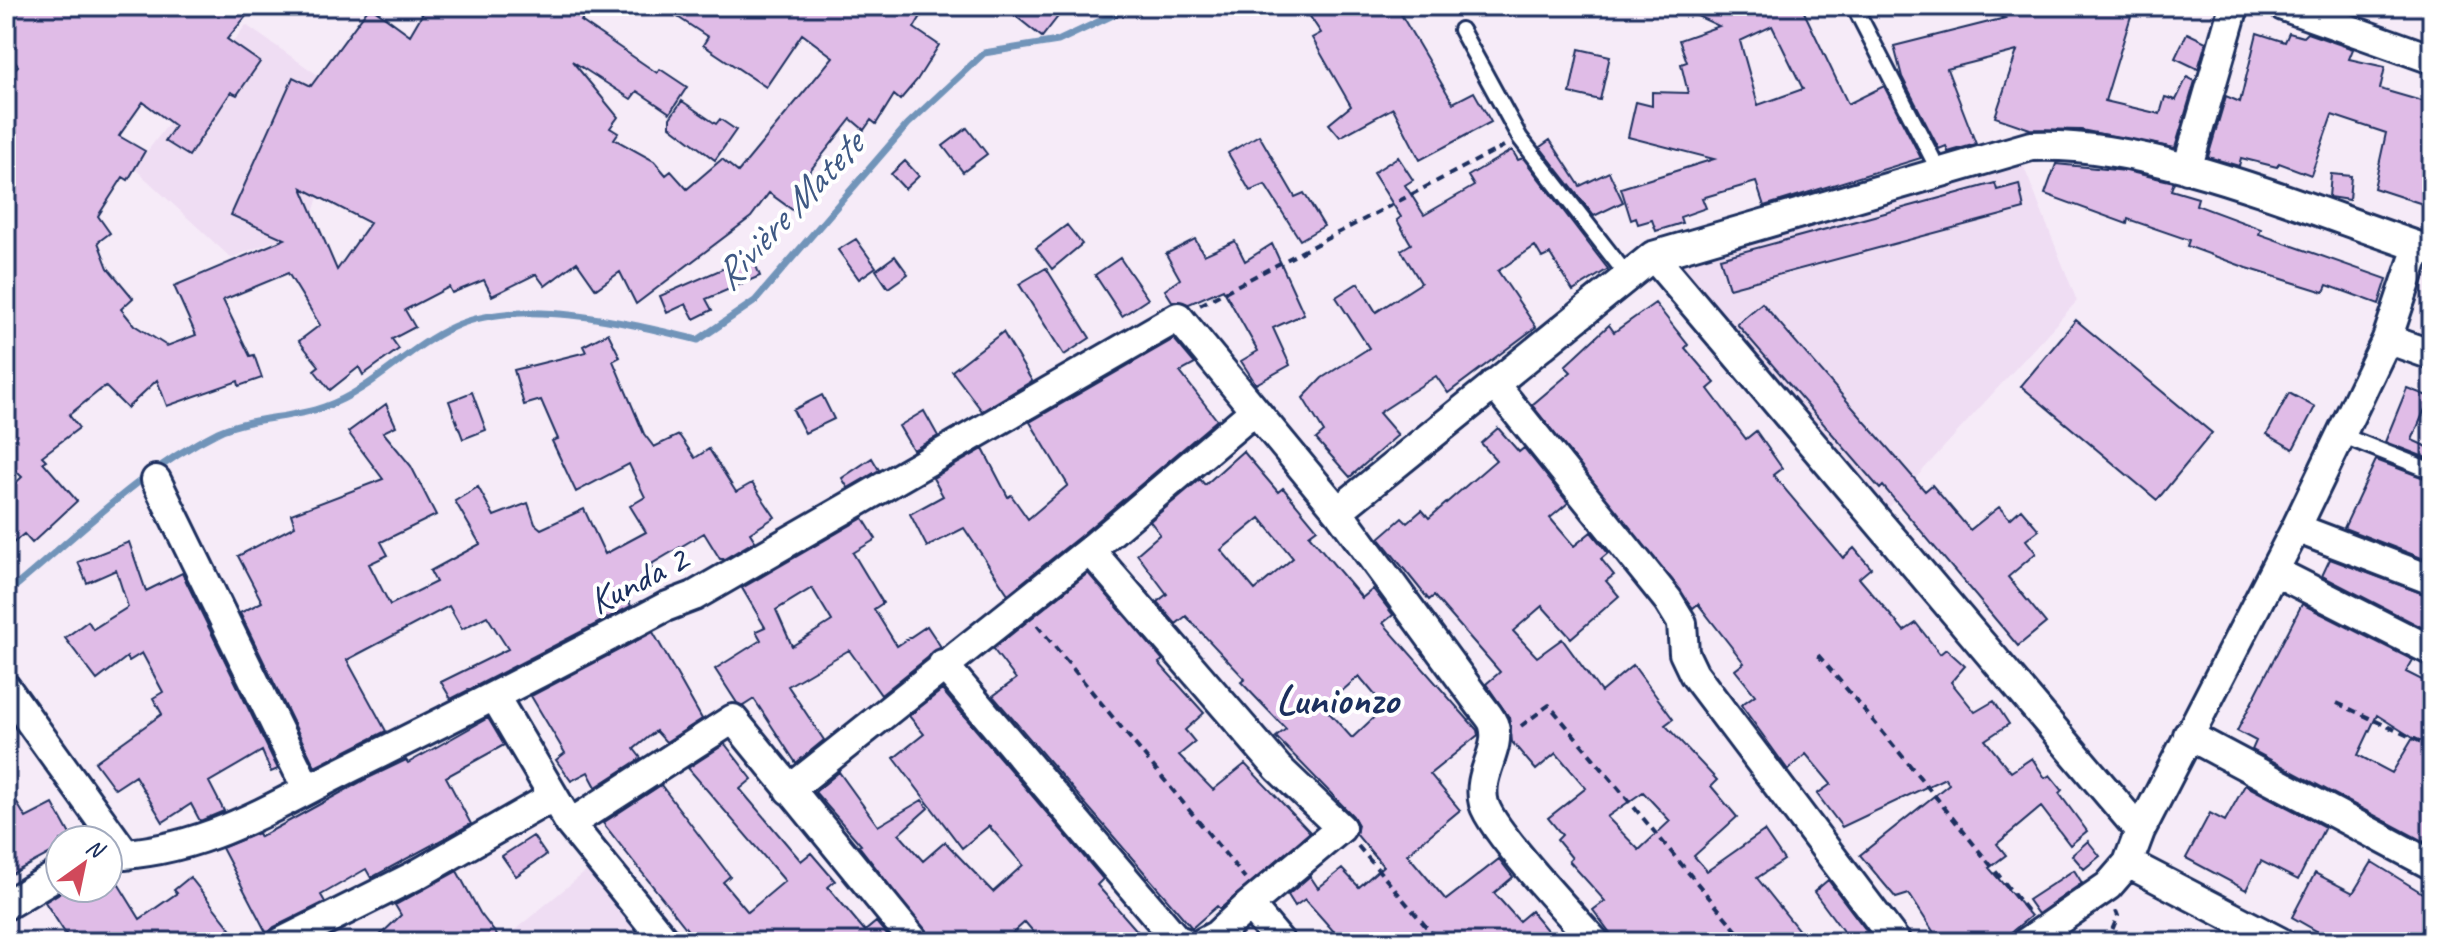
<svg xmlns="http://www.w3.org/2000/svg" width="2438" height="948" font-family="Caveat,sans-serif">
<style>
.built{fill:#efddf3}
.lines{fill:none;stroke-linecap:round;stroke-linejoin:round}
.stream{stroke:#7194b9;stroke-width:7}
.building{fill:#e0bce7;stroke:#1b2f5e;stroke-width:2;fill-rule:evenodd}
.service-casing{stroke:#1b2f5e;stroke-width:20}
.minor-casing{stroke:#1b2f5e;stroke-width:34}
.path{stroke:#1b2f5e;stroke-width:4;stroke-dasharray:8 6;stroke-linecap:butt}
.service{stroke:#fff;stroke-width:14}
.minor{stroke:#fff;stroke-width:28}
.labels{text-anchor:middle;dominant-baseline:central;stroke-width:8;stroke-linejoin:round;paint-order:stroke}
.street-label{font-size:38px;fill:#1b2f5e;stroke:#fff}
.water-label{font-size:40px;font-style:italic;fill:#3f5984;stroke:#fff}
.quarter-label{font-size:42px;font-weight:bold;fill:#1b2f5e;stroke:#fff}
</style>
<rect width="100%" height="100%" fill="#f6ebf8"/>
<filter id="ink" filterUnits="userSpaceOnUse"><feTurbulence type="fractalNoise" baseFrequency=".0125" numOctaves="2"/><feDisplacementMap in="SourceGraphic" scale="16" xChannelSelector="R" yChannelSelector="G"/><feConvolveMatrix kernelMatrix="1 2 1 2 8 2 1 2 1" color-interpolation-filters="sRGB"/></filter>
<g filter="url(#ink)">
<path class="built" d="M246,25L348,96L309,227L231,258L134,168Z
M2020,157L2077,301L1882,515L1673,261Z
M589,869L649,942H500Z"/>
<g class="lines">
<path class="stream" d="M6,594C75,538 137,472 218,432C250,417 291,419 324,407C373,390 407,348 453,327C521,296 629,323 698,340L755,301L908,124L984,53L1058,41L1132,6"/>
</g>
<path class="building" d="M6,6H238L248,14L227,39L260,62L237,95L231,92L189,156L165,141L175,126L143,102L119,136L145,151L128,180L123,177L98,216L110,233L98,242L108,268L133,298L121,309L134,325L167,346L196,335L174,286L285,239L231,215L293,77L311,86L370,6L410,35L427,6H573L586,14L581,21L657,73L660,69L687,87L670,113L637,91L631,99L572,61L618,117L610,128L618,133L614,139L654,161L666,175L671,171L687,189L722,159L738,172L833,57L802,34L766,87L703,45L708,37L661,6H927L914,28L939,45L917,80L900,100L894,95L876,124L871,120L864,130L851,119L805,177L814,184L794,211L769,193L751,217L636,304L620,272L596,289L577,262L545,286L536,274L492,296L484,280L452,293L449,287L405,310L415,327L392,339L399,349L363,375L359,367L330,390L314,370L319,366L299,341L320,325L288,273L223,300L250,356L254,355L262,378L239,386L238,381L167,406L157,380L127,408L105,386L69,415L79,428L42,456L46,460L43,462L77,501L32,543L24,534L6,549V492L22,477L6,461V78L18,66L6,50ZM302,188L370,223L337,270Z
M1003,6H1050L1060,14L1042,37Z
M1303,6H1396L1453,103L1474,92L1491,122L1420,160L1393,108L1340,137L1329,124L1351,106L1312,38L1321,33Z
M1676,6H1819L1804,12L1848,104L1884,86L1921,158L1764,206L1756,182L1702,198L1706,208L1680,217L1682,223L1656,231L1652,220L1638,224L1636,218L1631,220L1621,188L1714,159L1628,137L1636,102L1652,106V92L1688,93L1681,64L1687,62L1679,40L1719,26ZM1772,26L1803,89L1758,105L1740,41Z
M1978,6H2134L2105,101L2160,114L2165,97L2176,100L2187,77L2195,81L2175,148L2081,130L2030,129L1995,117L2017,51L1947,69L1976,144L1948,152L1946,146L1939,149L1902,77L1894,46L2005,18L1978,9Z
M2187,33L2206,42L2198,69L2175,58Z
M2257,33L2285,42L2289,33L2303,37L2307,33L2353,49L2349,59L2385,67L2380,89L2432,104V207L2374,188L2386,133L2332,115L2311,175L2279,163L2277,167L2241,158L2239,166L2208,157L2226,96L2240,102Z
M1579,49L1610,56L1600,100L1570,93Z
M682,101L716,124L720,119L736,130L715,160L670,126V118Z
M967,128L987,154L963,172L943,146Z
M1259,135L1295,197L1304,193L1324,226L1300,240L1265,185L1250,191L1228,153Z
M1550,140L1580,186L1609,172L1623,202L1594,216L1540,147Z
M1512,150L1518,160L1523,158L1608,269L1573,291L1550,254L1542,258L1535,246L1498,271L1536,327L1448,393L1436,376L1379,413L1398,435L1350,477L1316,439L1324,432L1303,398L1322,378L1369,348L1336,297L1358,283L1376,312L1421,283L1401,250L1411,244L1397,220L1401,217L1373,173L1398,157L1413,180L1405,185L1424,215L1474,186L1468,176Z
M905,161L919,176L905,189L891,174Z
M2056,164L2126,171L2174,182L2171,190L2198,198L2196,205L2261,229L2259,234L2387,279L2379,304L2327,285L2324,292L2247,268L2187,246L2189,240L2128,219L2127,224L2045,194Z
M2331,174L2351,176L2349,200L2329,197Z
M1995,183L1997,190L2019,184L2024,209L1729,288L1720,258Z
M1067,225L1082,244L1052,269L1036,248Z
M856,239L876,267L859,279L838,250Z
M1195,239L1204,255L1235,241L1245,261L1272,244L1304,314L1273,328L1290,365L1256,384L1241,361L1258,351L1223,289L1189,304L1172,301L1165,290L1180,279L1166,254Z
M752,256L760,276L706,299L712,310L694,319L686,304L667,313L660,296Z
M895,256L908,274L888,288L876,270Z
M1120,258L1148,299L1122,316L1095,275Z
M1046,268L1090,338L1064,355L1019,284Z
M1655,303L1688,345L1685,348L1715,383L1708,389L1746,439L1756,431L1782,468L1773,475L1843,558L1854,548L1871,568L1859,578L1904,631L1916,623L1940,654L1946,649L1965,666L1951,682L1975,712L1994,701L2009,724L1985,740L2011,772L2032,758L2045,778L2050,775L2062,790L2059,793L2087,831L2070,845L2041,807L1997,844L2006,855L1989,868L2031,916L1999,942H1940L1909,894L1896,898L1860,855L1949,784L1945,778L1842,827L1817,794L1831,784L1806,754L1788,770L1741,705L1755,695L1735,670L1744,663L1698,604L1693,608L1532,405L1571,372L1565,366L1609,325L1614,332Z
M1762,303L1925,491L1932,485L1970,530L1999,507L2010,519L2021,509L2039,530L2026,540L2036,553L2008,577L2046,623L2018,646L1883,486L1880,489L1737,324Z
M2076,320L2212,433L2157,500L2021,386Z
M1003,332L1032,381L982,411L952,371Z
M608,333L620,357L613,361L644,434L654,447L679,435L695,458L709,449L736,492L752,483L775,517L750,533L755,541L724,559H720L704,533L650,565L654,573L625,592L631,606L451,699L441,682L508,649L487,616L462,629L449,606L347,660L386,731L315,767L240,613L262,602L238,556L295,526L291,514L383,479L348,432L386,404L396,426L383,432L411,466L436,515L381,542L388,555L369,564L390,605L436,582L430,571L480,544L455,501L478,487L494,516L528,503L535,524L541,529L584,509L605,554L646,532L630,506L645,497L629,464L576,492L552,441L558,439L541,400L524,405L514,370L586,352L583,346Z
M1174,339L1195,364L1180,372L1217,420L1079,537L1008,594L964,528L927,547L910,514L943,496L933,478L983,449L1008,497L1011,495L1028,519L1068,485L1030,422Z
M2407,388L2430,397L2412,440L2432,449V460L2385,442Z
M472,392L486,430L463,439L449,401Z
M2289,393L2315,407L2293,449L2267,434Z
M822,395L834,419L805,433L793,410Z
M924,411L938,436L913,450L899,426Z
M1498,428L1519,452L1524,448L1568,503L1550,518L1574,546L1591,532L1608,553L1601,559L1614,575L1606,581L1619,596L1571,638L1542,606L1513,631L1537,657L1562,639L1601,692L1633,665L1673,719L1665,725L1717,780L1711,786L1737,817L1694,856L1707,871L1764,831L1784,860L1757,878L1808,942H1617L1593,910L1605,901L1569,861L1572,858L1557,840L1562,835L1548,818L1586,788L1556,753L1536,770L1512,742L1509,717L1486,684L1500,672L1434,596L1429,600L1379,538L1402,518L1407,523L1422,510L1429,518L1496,460L1481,443ZM1643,792L1670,821L1639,850L1607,817Z
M1243,451L1278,492L1283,488L1317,529L1309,535L1362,598L1373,589L1393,615L1383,623L1477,730L1478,735L1430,774L1460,810L1407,854L1446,900L1499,859L1513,877L1494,893L1519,921L1531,911L1557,942H1343L1305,899L1295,906L1288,895L1310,876L1318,888L1342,869L1359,887L1383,866L1356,834L1358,825L1353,816L1276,737L1286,729L1241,682L1245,679L1186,616L1176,624L1157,602L1167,594L1137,554L1160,534L1150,521L1200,479L1205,485ZM1260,518L1293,558L1255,590L1221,550ZM1359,676L1385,707L1352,738L1324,707Z
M872,458L879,470L848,488L842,478Z
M2376,460L2432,481V562L2344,528Z
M863,518L876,539L853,553L883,603L874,609L897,646L927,626L941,647L881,695L849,650L788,686L824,740L796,763L754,699L743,706L737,703L715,669L761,640L756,631L765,627L742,588ZM812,588L832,621L792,646L776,610Z
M129,542L146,591L182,573L278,769L271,772L262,751L209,782L224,811L200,821L191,804L163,822L135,776L115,789L95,762L162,714L153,698L163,692L142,653L129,661L127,657L97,680L65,638L88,621L93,629L128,607L116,570L87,583L78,562Z
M2330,559L2432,597L2426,623L2432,625L2429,631L2322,576Z
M1088,573L1163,660L1159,663L1204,713L1185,730L1195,742L1179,755L1213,790L1245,764L1310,832L1220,909L1217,906L1192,928L993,696L1016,679L993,649Z
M2302,604L2413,660L2406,672L2432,685V846L2252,750L2256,741L2237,731ZM2377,715L2413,738L2392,773L2358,755Z
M653,632L702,719L666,742L656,731L634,749L641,758L596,787L588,772L571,781L556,760L565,753L531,696Z
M942,690L1103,879L1097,885L1147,942H1042L1025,922L1003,942L932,940L859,846L861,845L815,792L839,772L878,826L922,800L928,808L899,834L923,861L945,842L993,892L1023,865L989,826L962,848L894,758L924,734L909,716Z
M488,718L504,745L446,777L471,824L371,878L366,869L321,895L325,902L274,927L267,934L222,848L258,833L260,837L364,780L406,760L408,763Z
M725,744L752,779L740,789L801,861L811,853L835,881L828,887L865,931L876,922L893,942H697L603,823L661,785L730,876L723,882L748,912L785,881L688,768Z
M6,785L26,818L53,804L73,840H60V848L6,877Z
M2245,785L2325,827L2298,880L2261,861L2246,890L2186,858L2210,813L2225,821Z
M533,836L546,855L516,876L502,856Z
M2088,841L2100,856L2084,869L2072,855Z
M2372,862L2432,899V928L2424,942H2336L2292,917L2315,873L2353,893Z
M2074,870L2082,883L2038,914L2028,900Z
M457,871L480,913L502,942H373L401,915L395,905Z
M114,877L140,919L177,893L174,890L190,877L241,942H71L45,902L68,888H108V880Z
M1828,880L1875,942H1851L1814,892Z"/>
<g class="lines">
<g class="service-casing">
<path id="service" d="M1854,6L1939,171
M1461,30L1520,138L1626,274
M2341,435L2432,471"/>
</g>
<g class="minor-casing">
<path id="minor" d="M2283,6L2432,59
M2187,169L2234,6
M1653,256L2140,831
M2387,339L2432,355
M1494,384L1668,600L1682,623L1684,653L1694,674L1896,942
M156,480L307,789
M1338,511L1653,256L2031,146C2153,140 2315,213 2432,251
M2296,528L2432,580
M1090,550L1278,768L1341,828L1249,905L1280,942
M2274,571L2432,651
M943,664L1177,940L1183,942
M6,688L126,855
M495,697L570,824L666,942
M2188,735L2432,865
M789,790L1090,550L1254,411
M570,824L733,719L915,942
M108,855C206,852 272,806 356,765C460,714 563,661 665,607L694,596L1178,317L1338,511L1481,706C1485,711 1493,720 1494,726C1501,751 1476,774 1484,804C1492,831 1572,917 1595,942
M2128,863L2280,942
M6,905L60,873
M282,942L416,875L552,797
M1204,942L1217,935L1249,905
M2027,942L2108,886L2128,863L2140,831L2296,528L2387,339L2418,247"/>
</g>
<path class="path" d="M1200,305L1504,146
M1037,625L1245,878
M1818,655C1890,740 1959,825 2027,911
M2337,703L2432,747
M1521,726L1549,705L1746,942
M1358,846L1439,942
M2107,942L2118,916L2116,911"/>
<use href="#service" class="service"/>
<use href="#minor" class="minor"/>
</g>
</g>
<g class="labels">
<g class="street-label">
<text transform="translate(638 580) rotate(-27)">Kunda 2</text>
</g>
<g class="water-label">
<text transform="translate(788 211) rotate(-47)">Rivière Matete</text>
</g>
<g class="quarter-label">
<text x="1337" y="699">Lunionzo</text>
</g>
</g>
<rect width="2438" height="948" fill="none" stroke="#fff" stroke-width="32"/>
<rect x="16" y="16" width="2406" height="916" fill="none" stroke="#1b2f5e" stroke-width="3" filter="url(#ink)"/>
<g transform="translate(84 864) rotate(33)"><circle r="38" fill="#ffffff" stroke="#a4acbf" stroke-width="2"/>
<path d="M0-6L14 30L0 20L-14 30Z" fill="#d1495b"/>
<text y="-12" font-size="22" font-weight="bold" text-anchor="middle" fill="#1b2f5e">N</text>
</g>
</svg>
